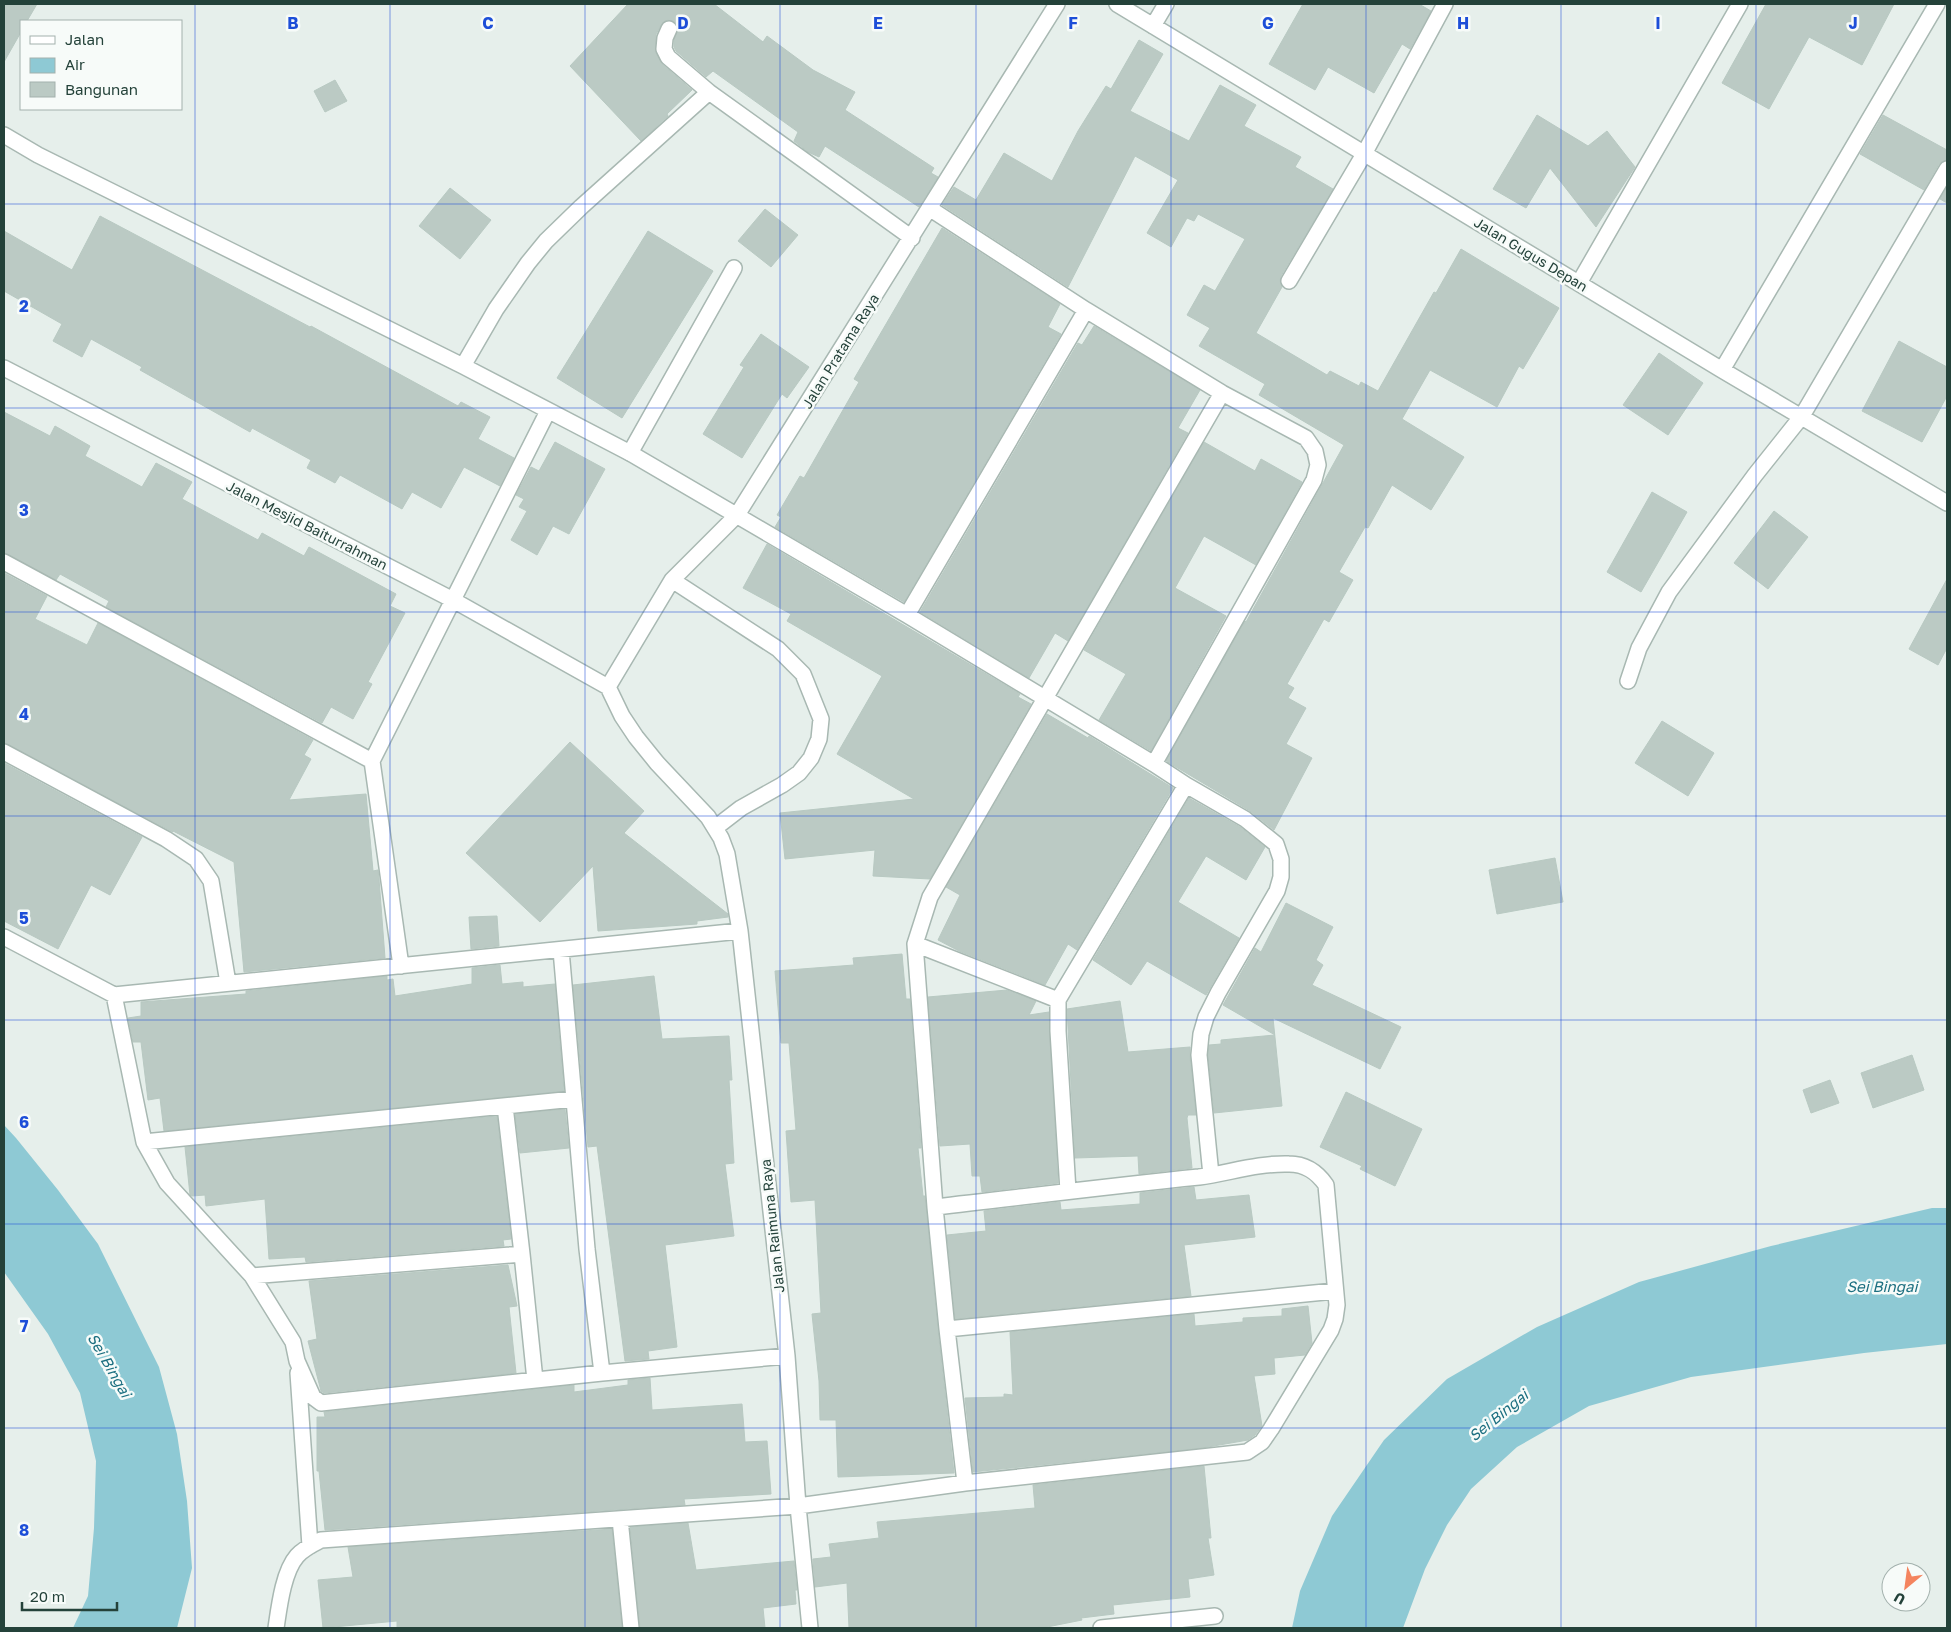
<svg xmlns="http://www.w3.org/2000/svg" width="1951" height="1632" font-family="'Golos Text',sans-serif">
<style>
.water{fill:#8ec9d4}
.building{fill:#bbcac4;stroke:#b8c9c2}
.lines{fill:none;stroke-linecap:round;stroke-linejoin:round}
.lane-casing{stroke:#a8b8b2;stroke-width:18}
.street-casing{stroke:#a8b8b2;stroke-width:18}
.lane{stroke:#fff;stroke-width:15}
.street{stroke:#fff;stroke-width:15}
.grid{fill:none;stroke:#1d4ed8;stroke-width:1;stroke-opacity:0.55}
.labels{text-anchor:middle;dominant-baseline:central;stroke-width:5;stroke-linejoin:round;paint-order:stroke}
.street-label{font-size:14px;fill:#24423a;stroke:#f7fbf9}
.water-label{font-size:15px;font-style:italic;fill:#1c6f80;stroke:#f7fbf9}
.grid-label{font-size:16px;text-anchor:middle;font-weight:bold;fill:#1d4ed8;stroke:#f7fbf9;stroke-width:5;stroke-linejoin:round;paint-order:stroke}
</style>
<rect width="100%" height="100%" fill="#e6efeb"/>
<path class="water" d="M4,1125L16,1138L58,1190L98,1244L159,1367L177,1434L187,1501L192,1568L177,1628H73L88,1596L94,1528L96,1461L80,1393L48,1334L4,1272Z
M1932,1208H1947V1344L1864,1353L1691,1377L1589,1406L1517,1447L1471,1489L1447,1525L1425,1569L1403,1628H1292L1300,1591L1332,1516L1384,1440L1447,1379L1537,1327L1639,1282L1771,1246Z"/>
<path class="building" d="M4,4H37L27,21H21V32L4,62Z
M628,4H714L763,42L767,36L813,70L855,92L845,110L934,168L931,173L938,177L919,207L825,146L819,157L808,152L794,141L798,132L713,71L706,77L676,51L674,47V40L678,28L676,23L668,20L663,22L656,34V53L662,64L692,90L667,114L668,116L641,141L570,66Z
M1303,4H1419L1431,11L1410,49L1402,44L1374,93L1328,67L1315,90L1269,64Z
M1766,4H1894L1862,65L1809,37L1769,109L1722,83Z
M1139,40L1163,54L1130,111L1189,141L1220,85L1256,105L1244,126L1301,157L1295,167L1333,189L1281,276L1280,281L1282,287L1256,333L1327,375L1330,371L1359,386L1361,382L1378,391L1434,292L1436,293L1461,249L1559,308L1523,369L1519,366L1497,407L1430,370L1402,419L1464,457L1431,510L1392,485L1368,528L1365,527L1339,572L1353,580L1329,622L1324,619L1287,684L1294,688L1288,698L1306,708L1286,744L1312,758L1274,830L1250,811L1166,761L1245,621L1246,622L1344,445L1259,395L1265,384L1199,346L1210,328L1187,315L1204,285L1215,291L1245,239L1198,214L1194,221L1187,218L1171,247L1147,233L1178,180L1135,156L1068,287L942,205L954,187L976,200L1004,153L1052,181L1078,131L1106,86L1111,89Z
M335,80L347,101L325,112L314,91Z
M1537,115L1588,146L1607,131L1635,167L1596,227L1550,168L1526,208L1493,189Z
M1883,115L1947,150V160L1939,164L1924,190L1860,154Z
M1947,187V203L1940,199Z
M450,188L491,220L460,259L419,226Z
M765,209L798,235L771,267L738,241Z
M100,216L310,327L311,326L458,406L461,402L490,417L478,439L514,458L500,486L464,467L441,508L412,492L402,509L340,475L335,483L307,468L311,460L252,428L250,432L140,370L142,367L91,339L82,357L53,341L62,324L4,291V231L72,270Z
M942,228L1060,304L1048,327L1061,334L904,602L775,527L781,517L777,515L800,476L804,478L859,382L854,379Z
M648,231L713,271L622,418L557,378Z
M1094,326L1200,390L1178,428L1188,433L1068,641L1055,633L1029,678L920,612L1078,343L1082,345Z
M761,334L809,367L787,398L782,394L742,458L703,434L744,367L740,365Z
M1899,341L1947,367V396L1922,442L1862,411Z
M1659,353L1703,383L1668,435L1623,405Z
M4,412L50,436L55,426L90,446L85,456L142,487L156,463L192,482L182,499L258,540L262,533L304,556L309,547L396,594L390,606L405,613L368,682L372,684L353,719L331,707L322,723L106,607L109,601L60,574L56,580L4,553Z
M555,442L605,469L569,534L553,526L537,555L511,540L527,511L519,507L524,499L516,495L531,467L539,471Z
M1204,442L1255,471L1261,459L1302,482L1256,565L1204,536L1175,588L1226,616L1151,751L1099,720L1126,674L1084,650Z
M1652,492L1687,512L1641,592L1607,572Z
M1774,511L1808,537L1768,589L1734,563Z
M767,544L1020,694L1018,697L1031,704L930,879L873,876L875,850L785,859L780,813L914,799L837,754L882,676L787,621L791,614L743,588Z
M4,573L47,596L35,619L87,645L98,623L313,740L304,755L311,759L289,800L366,794L373,871L378,870L379,879L385,958L244,972L234,862L173,831V832L4,743Z
M1947,579V648L1938,665L1909,649Z
M1047,714L1088,738L1089,736L1173,788L1077,950L1068,944L1045,985L959,951L938,940L960,895L946,887Z
M1662,721L1714,753L1688,796L1635,763Z
M570,742L644,811L624,833L728,914V917L697,921V924L598,931L593,866L540,922L466,853Z
M4,763L142,837L110,895L91,885L58,949L4,921Z
M1189,798L1240,827L1265,847L1246,880L1206,856L1178,902L1239,938L1206,995L1147,961L1131,985L1093,960Z
M1555,858L1563,902L1497,914L1489,870Z
M1286,903L1333,927L1316,960L1323,965L1312,985L1401,1027L1380,1069L1273,1018L1282,1106L1214,1113L1208,1055L1209,1045L1221,1044V1040L1275,1035L1223,1005L1255,948L1261,952Z
M497,916L499,946L471,949L469,917Z
M902,954L906,999H910L921,1148H918L923,1196H925L938,1330L954,1473L838,1477L836,1420H820L819,1381L812,1314L821,1313L815,1200L791,1202L786,1131L796,1130L789,1043H781L775,971L854,965L853,958Z
M500,965L502,984L523,982V987L555,984L564,1091L164,1131L160,1098L148,1100L141,1042H133L128,1018L141,1016V1002L246,994V991L387,976V980L393,979L395,996L472,984V968Z
M654,976L662,1039L729,1036L732,1080H729L734,1163L725,1164L734,1236L665,1245L677,1347L648,1351L649,1359L625,1361L597,1146L588,1147L573,985Z
M1007,990L1036,1001L1029,1015L1049,1012L1058,1183L982,1192L980,1176H972L970,1144L940,1146L928,997Z
M1120,1001L1128,1052L1190,1047V1056L1196,1115H1188L1187,1118L1192,1168L1139,1174L1138,1156L1075,1158L1067,1009Z
M1912,1055L1924,1090L1873,1108L1861,1073Z
M1830,1080L1839,1103L1811,1113L1803,1090Z
M1346,1092L1422,1129L1395,1186L1360,1169L1362,1166L1320,1147Z
M565,1109L569,1148L520,1153L515,1114Z
M497,1116L511,1239L503,1240L504,1246L306,1262L305,1257L269,1259L265,1199L206,1206L205,1195L192,1196L190,1195L185,1147Z
M1194,1187L1196,1200L1249,1195L1255,1237L1184,1245L1191,1296L955,1319L947,1235L986,1231L984,1211L1060,1202L1061,1210L1140,1204V1193Z
M508,1265L517,1306L509,1307L516,1373L324,1393L321,1391L308,1341L317,1339L309,1281Z
M1308,1306L1312,1343L1305,1355L1274,1358L1275,1374L1254,1376L1262,1426L1255,1435L1248,1440L1202,1448L973,1472L965,1398L1004,1397V1394L1013,1395L1010,1332L1194,1314L1195,1326L1243,1322V1318L1282,1316V1309Z
M650,1378L652,1410L742,1404L745,1442L767,1441L771,1494L684,1499L685,1505L325,1530L319,1471H317V1417H325L324,1412L574,1385V1392L628,1385V1380Z
M1204,1466L1211,1538H1208L1214,1575L1188,1579L1190,1597L1113,1605L1114,1614L1081,1618L1082,1620L1047,1627L1029,1628H849L847,1583L815,1587L813,1559L831,1557L829,1544L879,1538L877,1522L1035,1508L1033,1485Z
M688,1523L696,1570L794,1561L797,1590H795L796,1604L763,1608L765,1628H640L630,1527Z
M612,1529L622,1628H397V1621L323,1628L318,1580L353,1577L348,1547Z"/>
<g class="lines">
<g class="lane-casing">
<path id="lane" d="M1289,281L1364,154
M630,453L734,268"/>
</g>
<g class="street-casing">
<path id="street" d="M1117,4L1722,370L1947,503
M1153,26L1166,4
M669,29L665,38L664,49L668,57L709,92L912,238
M4,135L38,155L463,366L630,453L907,615L1154,764L1186,785
M1364,154L1445,4
M929,208L1086,310L1222,393L1306,438L1315,451L1318,465L1314,480L1154,764
M1579,283L1740,4
M463,366L496,309L528,263L546,241L581,207L709,92
M4,368L453,600L608,687
M1722,370L1937,4
M4,562L372,761
M672,580L778,649L803,674L821,719L819,739L811,758L799,773L782,785L741,808L715,828
M907,615L1086,310
M1628,681L1639,648L1669,592L1755,475L1802,416L1947,169
M608,687L622,716L636,737L657,763L708,817L721,838L727,854L740,931L787,1356L798,1506L810,1628
M608,687L672,580L737,515L1057,4
M4,752L166,839L196,859L211,881L228,983
M4,937L114,995L740,931
M915,944L1058,1000L1186,785L1245,819L1276,844L1281,859V877L1277,891L1218,993L1206,1017L1201,1034L1199,1055L1211,1175
M561,950L587,1249L602,1373
M401,966L372,761L548,411
M114,995L144,1142L167,1183L252,1276L522,1254L535,1380
M1058,1000V1031L1068,1191
M505,1106L522,1254
M144,1142L574,1099
M252,1276L293,1342L297,1361L313,1397L321,1403L602,1373L787,1356
M947,1329L1335,1291
M298,1373L310,1546
M965,1483L947,1329L935,1207L915,944L930,897L1222,393
M620,1519L631,1628
M276,1628C279,1608 283,1572 297,1556C303,1549 313,1544 321,1540L798,1506L965,1483L1247,1452L1262,1442L1271,1429L1331,1330L1335,1319L1337,1305L1326,1185C1317,1172 1306,1164 1289,1164C1258,1163 1229,1173 1199,1177C1111,1186 1023,1197 935,1207
M1101,1628L1215,1616"/>
</g>
<use href="#lane" class="lane"/>
<use href="#street" class="street"/>
</g>
<path class="grid" d="M195,4V1628M390,4V1628M585,4V1628M780,4V1628M976,4V1628M1171,4V1628M1366,4V1628M1561,4V1628M1756,4V1628M4,204H1947M4,408H1947M4,612H1947M4,816H1947M4,1020H1947M4,1224H1947M4,1428H1947"/>
<g class="labels">
<g class="street-label">
<text transform="translate(1531 254) rotate(31)">Jalan Gugus Depan</text>
<text transform="translate(840 351) rotate(-58)">Jalan Pratama Raya</text>
<text transform="translate(307 525) rotate(27)">Jalan Mesjid Baiturrahman</text>
<text transform="translate(772 1226) rotate(-96)">Jalan Raimuna Raya</text>
</g>
<g class="water-label">
<text x="1882" y="1286">Sei Bingai</text>
<text transform="translate(110 1365) rotate(60)">Sei Bingai</text>
<text transform="translate(1498 1415) rotate(-39)">Sei Bingai</text>
</g>
</g>
<g class="grid-label">
<text x="293" y="29">B</text>
<text x="488" y="29">C</text>
<text x="683" y="29">D</text>
<text x="878" y="29">E</text>
<text x="1073" y="29">F</text>
<text x="1268" y="29">G</text>
<text x="1463" y="29">H</text>
<text x="1658" y="29">I</text>
<text x="1853" y="29">J</text>
<text x="24" y="312">2</text>
<text x="24" y="516">3</text>
<text x="24" y="720">4</text>
<text x="24" y="924">5</text>
<text x="24" y="1128">6</text>
<text x="24" y="1332">7</text>
<text x="24" y="1536">8</text>
</g>
<rect width="1951" height="1632" fill="none" stroke="#24423a" stroke-width="10"/>
<rect x="20" y="20" width="162" height="90" fill="#f7fbf9" stroke="#a3b1ad"/>
<rect x="30" y="36" width="25" height="8" fill="#ffffff" stroke="#a3b1ad"/>
<text x="65" y="45" font-size="15" fill="#24423a">Jalan</text>
<rect x="30" y="58" width="25" height="15" fill="#8ec9d4" stroke="#a3b1ad"/>
<text x="65" y="70" font-size="15" fill="#24423a">Air</text>
<rect x="30" y="82" width="25" height="15" fill="#bbcac4" stroke="#a3b1ad"/>
<text x="65" y="95" font-size="15" fill="#24423a">Bangunan</text>
<g transform="translate(1906 1587) rotate(209)"><circle r="24" fill="#f7fbf9" stroke="#a3b1ad"/>
<path d="M0-4L9 19L0 12L-9 19Z" fill="#f4845f"/>
<text y="-8" font-size="14" font-weight="bold" text-anchor="middle" fill="#24423a">U</text>
</g>
<path d="M22 1602v8h95v-8" fill="none" stroke="#24423a" stroke-width="2.5"/>
<text x="30" y="1602" font-size="15" fill="#24423a" stroke="#f7fbf9" stroke-width="4" paint-order="stroke">20 m</text>
</svg>
